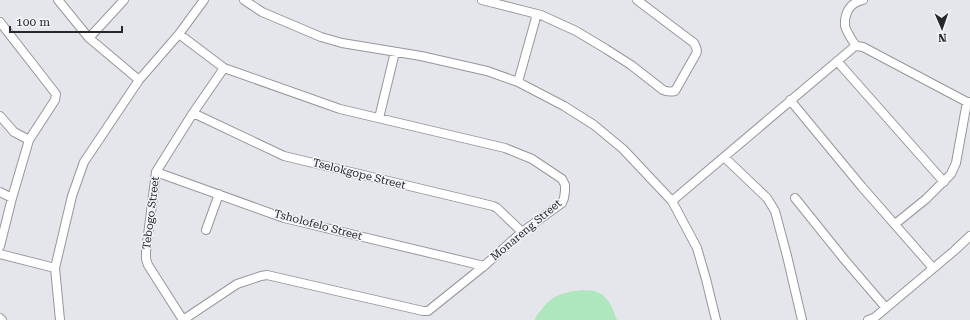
<svg xmlns="http://www.w3.org/2000/svg" width="970" height="320" font-family="'Roboto Serif',serif">
<style>
.green{fill:#aee6be}
.lines{fill:none;stroke-linecap:round;stroke-linejoin:round}
.minor-casing{stroke:#96979b;stroke-width:10}
.minor{stroke:#fff;stroke-width:8}
.labels{text-anchor:middle;dominant-baseline:central;stroke-width:3;stroke-linejoin:round;paint-order:stroke}
.street-label{font-size:11px;fill:#28282a;stroke:#f2f3f8}
</style>
<rect width="100%" height="100%" fill="#e5e6eb"/>
<path class="green" d="M582,290C586,291 591,290 594,291C608,294 613,309 617,320H535C536,315 539,313 542,309C552,295 565,292 582,290Z"/>
<g class="lines">
<g class="minor-casing">
<path id="minor" d="M58,0L89,38L139,80
M244,0L262,12L321,37L342,43L421,56L487,71L518,82L564,106L594,125L623,149L672,201L697,248L706,279L716,320
M482,0L541,15L576,31L606,49L631,65L663,90C667,92 670,92 675,91L696,54C698,51 696,47 694,43L637,0
M0,22L56,94L55,100L29,140L12,198L0,246
M179,34L224,68L340,109L505,148L532,159L562,179L565,185V191L564,198L562,203L522,232L484,266L428,311H423L267,275L261,276L237,284L183,320
M89,38L124,0
M856,46C852,40 847,33 845,26C845,24 845,22 845,20C847,8 852,3 863,0
M837,61L944,182
M518,82L537,14
M790,100L862,187L933,268
M193,113L284,156L493,206L497,208L522,232
M0,116L14,132L29,140
M379,118L395,52
M724,157L767,198L775,211L787,256L802,320
M156,172L284,218L484,266
M0,192L12,198
M795,198L844,259L886,308
M672,201L854,47L857,46L863,47L967,102H970
M895,224L926,199L951,174L956,163L967,102
M206,230L219,194
M0,254L55,268
M0,318L2,320
M60,320L55,268L72,196L84,162L139,80L179,34L204,0
M183,320L148,265L146,259V251L156,172L193,113L224,68
M868,320L874,318L954,251L970,236"/>
</g>
<use href="#minor" class="minor"/>
</g>
<g class="labels">
<g class="street-label">
<text transform="translate(359 174) rotate(14)">Tselokgope Street</text>
<text transform="translate(151 213) rotate(-83)">Tebogo Street</text>
<text transform="translate(318 225) rotate(15)">Tsholofelo Street</text>
<text transform="translate(526 230) rotate(-40)">Monareng Street</text>
</g>
</g>
<g transform="translate(942 28) rotate(178)" stroke="#f2f3f8" stroke-width="3" paint-order="stroke">
<path d="M0-3L7 15L0 10L-7 15Z" fill="#28282a"/>
<text y="-6" font-size="11" font-weight="bold" text-anchor="middle" fill="#28282a">N</text>
</g>
<path d="M10 26v6h112v-6" fill="none" stroke="#28282a" stroke-width="2"/>
<text x="16" y="26" font-size="12" fill="#28282a" stroke="#f2f3f8" stroke-width="3" paint-order="stroke">100 m</text>
</svg>
